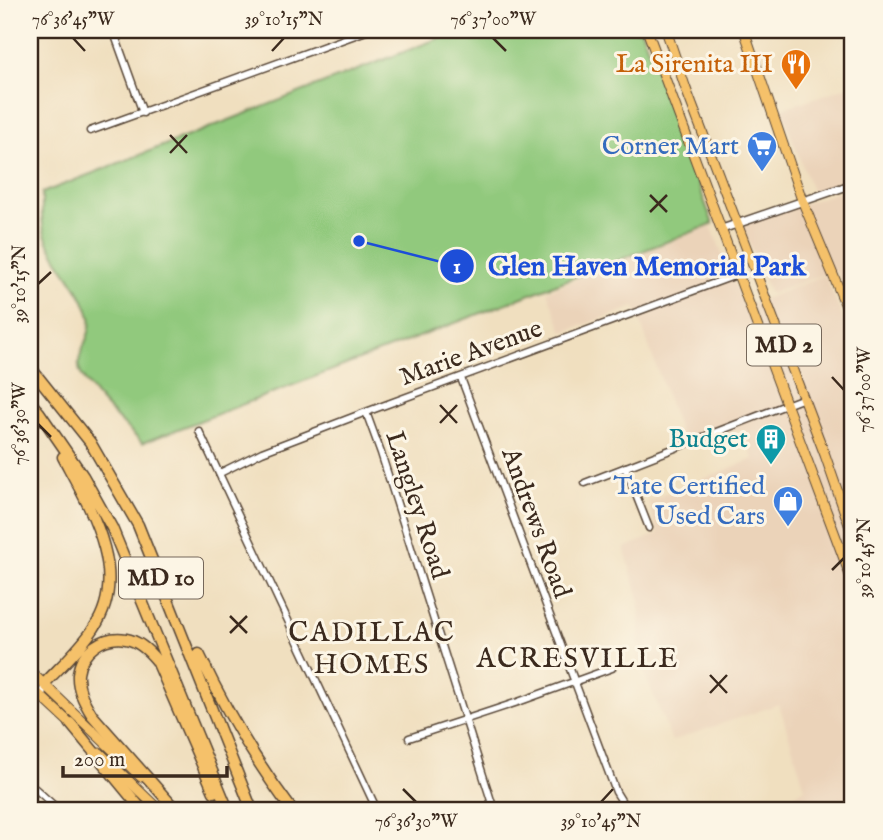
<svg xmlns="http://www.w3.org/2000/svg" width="883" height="840" font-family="'IM FELL English',serif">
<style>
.built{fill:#ebd3b9}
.green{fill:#91c97d;stroke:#667a4e;stroke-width:2}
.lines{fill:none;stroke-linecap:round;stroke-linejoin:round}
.minor-casing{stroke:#564536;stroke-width:9}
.tertiary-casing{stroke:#564536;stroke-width:10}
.primary-casing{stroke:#564536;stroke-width:11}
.motorway-casing{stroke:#564536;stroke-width:13}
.minor{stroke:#fff;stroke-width:6}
.tertiary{stroke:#fff;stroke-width:7}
.primary{stroke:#f5c16b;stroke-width:9}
.motorway{stroke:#f5c16b;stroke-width:10}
.ticks{fill:none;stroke:#3b2a1e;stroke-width:2.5}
.labels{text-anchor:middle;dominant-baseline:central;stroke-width:6;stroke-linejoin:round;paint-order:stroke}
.shield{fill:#fcf5e5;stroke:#75675a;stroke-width:2}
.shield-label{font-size:24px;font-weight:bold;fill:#3b2a1e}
.food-label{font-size:26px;fill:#c56008;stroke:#fcf5e5;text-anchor:end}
.shop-label{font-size:26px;fill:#366cbe;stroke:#fcf5e5;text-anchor:end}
.street-label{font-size:26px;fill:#3b2a1e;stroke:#fcf5e5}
.culture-label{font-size:26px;fill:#0d838f;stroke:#fcf5e5;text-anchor:end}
.neighbourhood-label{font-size:28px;letter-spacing:2px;fill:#3b2a1e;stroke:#fcf5e5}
.leader{fill:none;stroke:#1d4ed8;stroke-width:2.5}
.callout-dot{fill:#1d4ed8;stroke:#fcf5e5;stroke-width:2.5}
.mark-label{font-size:21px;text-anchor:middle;font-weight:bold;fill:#fff}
.callout-label{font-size:28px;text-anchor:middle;font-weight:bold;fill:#1d4ed8;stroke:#fcf5e5;stroke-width:6;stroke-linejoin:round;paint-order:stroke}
.neatline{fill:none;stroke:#3b2a1e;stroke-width:2.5}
.ticks-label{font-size:18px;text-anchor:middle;fill:#3b2a1e}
</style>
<rect width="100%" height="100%" fill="#fcf5e5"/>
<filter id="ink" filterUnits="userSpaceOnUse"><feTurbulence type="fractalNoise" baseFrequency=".0143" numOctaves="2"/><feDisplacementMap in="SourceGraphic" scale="14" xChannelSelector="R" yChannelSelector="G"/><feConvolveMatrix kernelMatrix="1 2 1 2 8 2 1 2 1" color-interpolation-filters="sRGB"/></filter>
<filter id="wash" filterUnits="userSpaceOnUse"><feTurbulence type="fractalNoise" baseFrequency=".00686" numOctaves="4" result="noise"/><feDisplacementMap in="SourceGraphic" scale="28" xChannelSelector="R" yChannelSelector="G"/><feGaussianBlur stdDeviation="1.57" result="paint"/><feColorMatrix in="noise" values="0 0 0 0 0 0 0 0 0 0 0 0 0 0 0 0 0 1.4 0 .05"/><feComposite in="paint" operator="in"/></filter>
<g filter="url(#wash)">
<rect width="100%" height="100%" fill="#f0dfbf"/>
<path class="built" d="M853,85V179L813,193L781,109Z
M853,187V309L835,270L770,294L742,225Z
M711,226L744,307L825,275L853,343V810H783L781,804L805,788L779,704L672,741L638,657L640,602L624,548L658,534L648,501L753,459L743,430L682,439L635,307L563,332L547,291Z"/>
<path class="green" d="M460,30H641L713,224L142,443C121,421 96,401 81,374C72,356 94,337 90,317C82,285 53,262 44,231C41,219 42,206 42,193Z"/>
</g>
<g filter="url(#ink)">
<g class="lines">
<g class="minor-casing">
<path id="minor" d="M113,30L143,113
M115,35L130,30
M90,131L369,30
M461,378L616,792L627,810
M366,412L381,453L494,810
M199,431L377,810
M625,467L649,528
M220,473L262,452L366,412L739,274
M585,483L804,398
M30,708L42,696L44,684
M409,738L518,702L612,668
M30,784L59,810"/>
</g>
<g class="tertiary-casing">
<path id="tertiary" d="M722,229L853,184"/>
</g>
<g class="primary-casing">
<path id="primary" d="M647,30L853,583
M666,30L686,89L825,455L853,536
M744,30L802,200L853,323
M30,671L141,777
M30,686L73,726
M100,753L159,810"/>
</g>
<g class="motorway-casing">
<path id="motorway" d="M30,367L90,442L138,525L252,810
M30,402L39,412L83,476L112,528L228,810
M199,654C225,709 255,761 292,810
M44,684C61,666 81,648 94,628C131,574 89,506 63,457
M70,723L142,810
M176,810L92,715C84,702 77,689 78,674C81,651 103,635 126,639C139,641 149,651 157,661L214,792"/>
</g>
<use href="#minor" class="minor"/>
<use href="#tertiary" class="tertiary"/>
<use href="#primary" class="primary"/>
<use href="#motorway" class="motorway"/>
</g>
</g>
<path class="ticks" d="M73,38L85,51M493,38L506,51M272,51L284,38M170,135L187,153M170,153L187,135M650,195L667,212M650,212L667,195M38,284L51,272M832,377L844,390M440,405L457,423M440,423L457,405M38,424L51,437M832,570L844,558M230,616L247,633M230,633L247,616M710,675L727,693M710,693L727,675M403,789L416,802M601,802L613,789"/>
<defs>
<g id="restaurant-pin" transform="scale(1.575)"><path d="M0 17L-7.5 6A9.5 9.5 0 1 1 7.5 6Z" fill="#e8710a" stroke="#fcf5e5"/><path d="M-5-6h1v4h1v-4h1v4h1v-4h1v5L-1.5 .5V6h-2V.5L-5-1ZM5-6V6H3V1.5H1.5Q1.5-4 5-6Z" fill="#fff"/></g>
<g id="supermarket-pin" transform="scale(1.575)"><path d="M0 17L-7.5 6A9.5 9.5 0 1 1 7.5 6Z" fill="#3f7fe0" stroke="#fcf5e5"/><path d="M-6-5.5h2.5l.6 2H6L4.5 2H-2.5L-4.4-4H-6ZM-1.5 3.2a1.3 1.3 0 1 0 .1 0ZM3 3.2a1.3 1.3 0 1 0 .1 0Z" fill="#fff"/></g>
<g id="building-pin" transform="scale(1.575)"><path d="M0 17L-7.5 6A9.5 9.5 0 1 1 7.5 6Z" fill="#0f9aa8" stroke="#fcf5e5"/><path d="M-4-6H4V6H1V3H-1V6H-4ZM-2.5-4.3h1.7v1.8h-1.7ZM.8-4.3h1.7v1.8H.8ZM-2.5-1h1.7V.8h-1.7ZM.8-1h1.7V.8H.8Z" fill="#fff"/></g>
<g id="shop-pin" transform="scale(1.575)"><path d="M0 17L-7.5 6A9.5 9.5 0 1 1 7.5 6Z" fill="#3f7fe0" stroke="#fcf5e5"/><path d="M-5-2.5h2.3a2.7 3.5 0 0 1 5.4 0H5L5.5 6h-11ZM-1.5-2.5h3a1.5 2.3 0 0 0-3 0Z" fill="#fff"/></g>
</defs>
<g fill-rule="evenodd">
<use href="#restaurant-pin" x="796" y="64"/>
<use href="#supermarket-pin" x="762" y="146"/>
<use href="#building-pin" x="771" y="439"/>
<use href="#shop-pin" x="788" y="501"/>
</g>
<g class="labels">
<g class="shield">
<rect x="747" y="324.5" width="74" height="41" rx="5"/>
<rect x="119" y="557.5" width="84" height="41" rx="5"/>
</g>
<g class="shield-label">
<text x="784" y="345">MD 2</text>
<text x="161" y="578">MD 10</text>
</g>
<g class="food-label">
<text x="773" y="64">La Sirenita III</text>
</g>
<g class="shop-label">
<text x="739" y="146">Corner Mart</text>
<text x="765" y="486">Tate Certified<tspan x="765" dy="30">Used Cars</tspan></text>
</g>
<g class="street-label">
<text transform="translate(471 353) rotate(-20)">Marie Avenue</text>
<text transform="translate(417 505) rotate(72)">Langley Road</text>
<text transform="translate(536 523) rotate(70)">Andrews Road</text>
</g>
<g class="culture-label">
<text x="748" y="439">Budget</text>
</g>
<g class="neighbourhood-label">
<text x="372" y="633">CADILLAC<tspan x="372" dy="32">HOMES</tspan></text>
<text x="578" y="659">ACRESVILLE</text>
</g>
</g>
<path class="leader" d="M359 241L457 266"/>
<g class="callout-dot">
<circle cx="359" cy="241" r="7"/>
<circle cx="457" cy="266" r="18"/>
</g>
<g class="mark-label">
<text x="457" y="273">1</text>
</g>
<g class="callout-label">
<text x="647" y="275">Glen Haven Memorial Park</text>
</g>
<rect width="883" height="840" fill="none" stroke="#fcf5e5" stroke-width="77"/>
<path d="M63 766v10h164v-10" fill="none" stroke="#3b2a1e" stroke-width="3.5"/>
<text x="74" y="766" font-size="21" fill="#3b2a1e" stroke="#fcf5e5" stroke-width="5" paint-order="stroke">200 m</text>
<rect x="38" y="38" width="806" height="764" class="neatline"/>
<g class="ticks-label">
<text x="73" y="25">76°36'45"W</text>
<text x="284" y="25">39°10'15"N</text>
<text x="493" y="25">76°37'00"W</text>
<text transform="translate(19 284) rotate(-90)" y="6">39°10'15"N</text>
<text transform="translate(864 390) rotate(-90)" y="6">76°37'00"W</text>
<text transform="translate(19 424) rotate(-90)" y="6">76°36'30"W</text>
<text transform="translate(864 558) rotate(-90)" y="6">39°10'45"N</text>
<text x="416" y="827">76°36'30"W</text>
<text x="601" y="827">39°10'45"N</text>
</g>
</svg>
